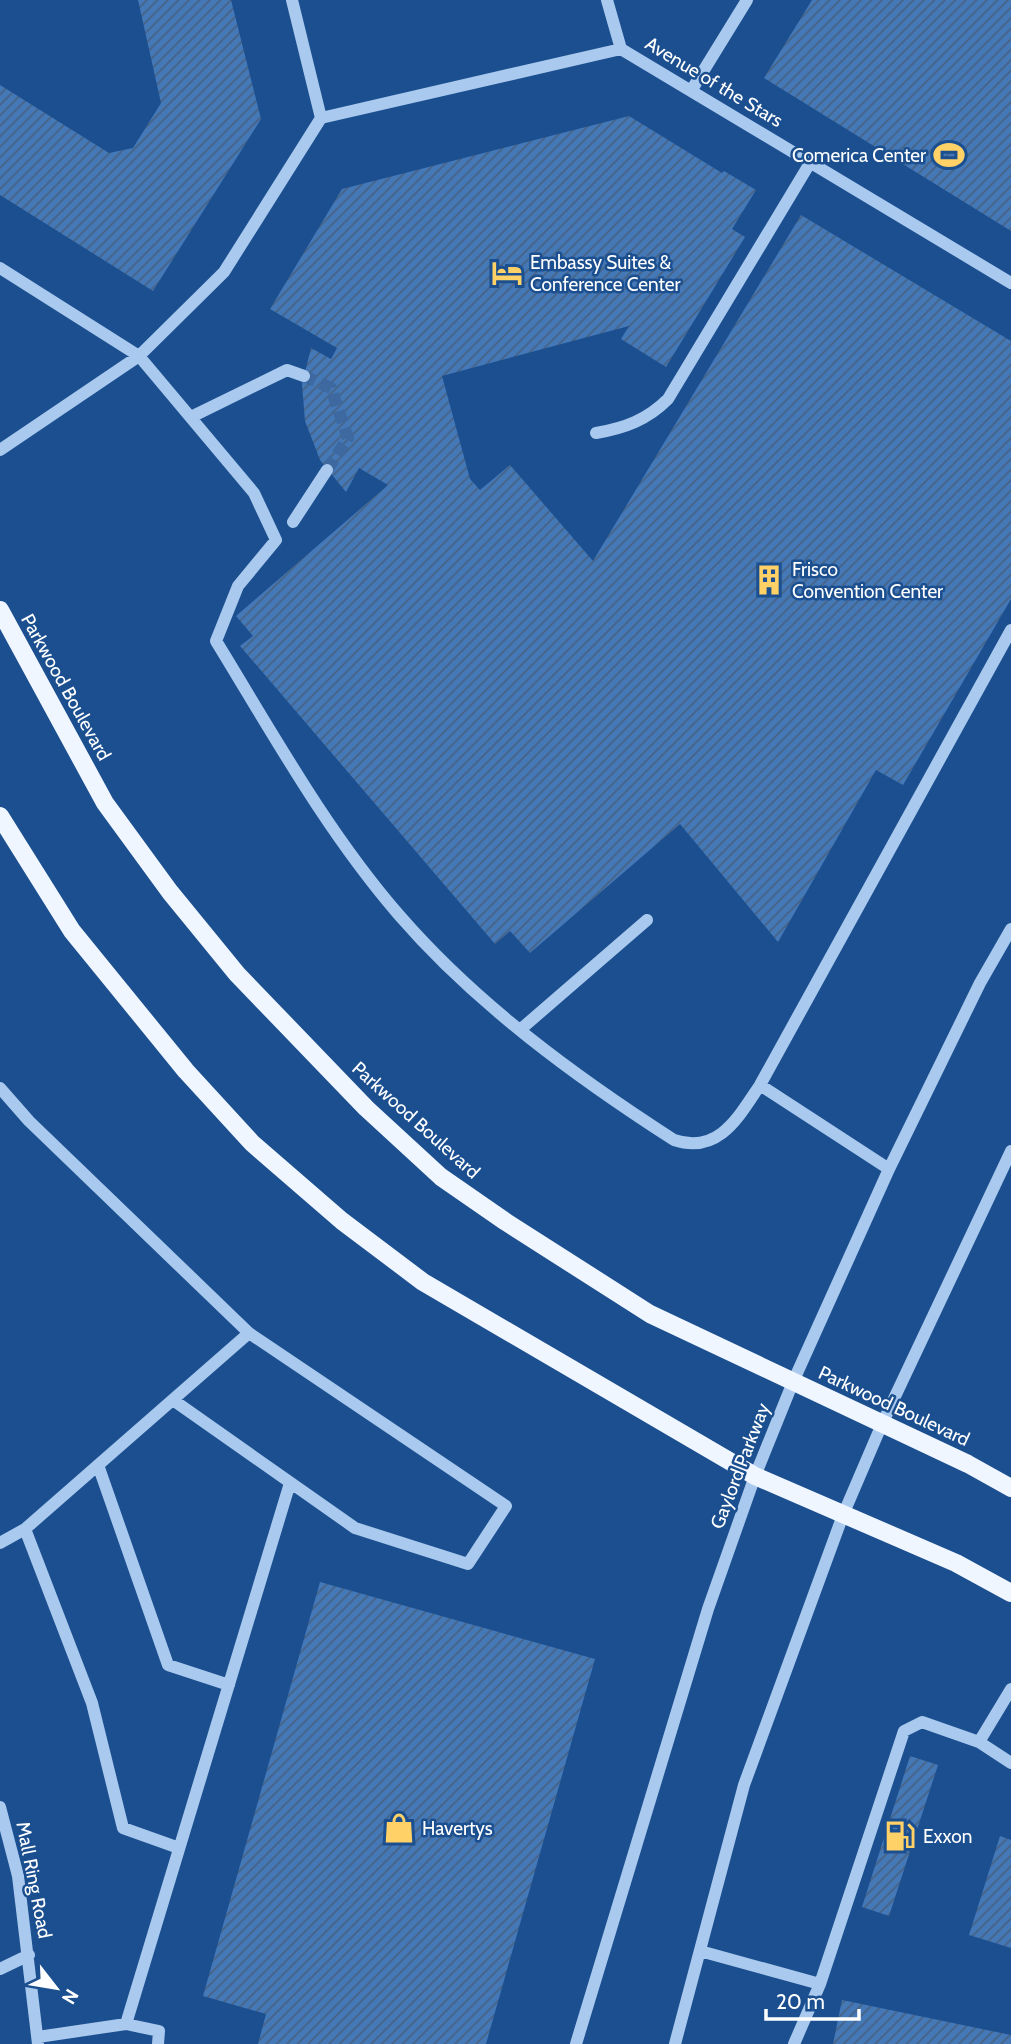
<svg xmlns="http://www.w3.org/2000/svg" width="1011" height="2044" font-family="Cabin,sans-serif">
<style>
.building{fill:url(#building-hatch)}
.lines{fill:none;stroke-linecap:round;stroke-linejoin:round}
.minor-tunnel{stroke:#3d69a0;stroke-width:12;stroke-dasharray:12 6;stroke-linecap:butt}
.minor{stroke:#a9c9ee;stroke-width:12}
.major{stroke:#f0f6ff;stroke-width:18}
.labels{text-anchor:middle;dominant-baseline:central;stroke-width:5;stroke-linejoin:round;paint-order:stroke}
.street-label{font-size:19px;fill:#fff;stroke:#1b4f8f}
.poi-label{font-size:19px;fill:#fff;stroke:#1b4f8f;text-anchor:start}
</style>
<defs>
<pattern id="building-hatch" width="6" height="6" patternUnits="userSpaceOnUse" patternTransform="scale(1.75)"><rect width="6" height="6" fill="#4478b7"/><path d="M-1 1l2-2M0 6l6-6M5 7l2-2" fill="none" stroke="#486282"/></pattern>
</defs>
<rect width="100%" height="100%" fill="#1b4f8f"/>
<path class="building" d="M138,0H231L261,119L153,291L0,195V85L109,153L133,148L161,103Z
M812,0H1011V231L764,78Z
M629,116L722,173L724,171L756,190L732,229L745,237L666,367L621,339L629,326L442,376L470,479L480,490L510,465L593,561L801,215L1011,341V599L903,785L876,770L778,942L680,824L530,953L510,931L495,944L240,646L253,636L236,616L388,485L359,468L346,492L320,460L305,421L302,384L311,348L331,359L337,348L270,309L342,189Z
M320,1582L595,1659L486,2044H258L266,2014L203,1996Z
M910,1756L938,1765L889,1916L862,1907Z
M1000,1836L1011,1840V1948L969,1935Z
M842,2000L1011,2035V2044H833Z"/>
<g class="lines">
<path class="minor-tunnel" d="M304,376L331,388L348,438L327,470"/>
<path class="minor" d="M292,0L321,118
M607,0L621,49
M691,91L747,0
M321,118L621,49L1011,283
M0,268L139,356L254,493L276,540L238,586L216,641C273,734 327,832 399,915C476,1004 576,1077 674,1140C719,1155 739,1116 760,1085L1011,630
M191,417L287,370L304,376
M596,433C625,428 647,420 668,399L810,163
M0,450L139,356L224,272L321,118
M293,522L327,470
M521,1029L647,920
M760,1085L889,1169
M0,1088L29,1121L249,1333
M98,1465L168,1665L229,1685
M25,1529L92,1703L123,1828L179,1848
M0,1543L25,1529L249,1333L506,1506L468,1564L355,1528L173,1400
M1011,1689L979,1742L1011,1763
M0,1807L18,1876L38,2044
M700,1951L820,1984
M0,1969L29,1955
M126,2024L290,1483
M38,2037L126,2024L159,2031L158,2044
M576,2044L708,1609L755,1476L793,1382L889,1169L980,983L1011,929
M675,2044L744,1785L843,1515L882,1424L1011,1151
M794,2044L820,1984L904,1731L922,1722L979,1742"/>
<path class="major" d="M0,610L105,803L170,892L237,974L366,1108L441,1177L506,1222L650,1314L968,1464L1011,1488
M0,816L72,931L186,1071L252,1143L342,1221L423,1282L755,1476L956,1563L1011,1593"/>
</g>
<defs>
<g id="stadium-bare" transform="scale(2.415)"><path d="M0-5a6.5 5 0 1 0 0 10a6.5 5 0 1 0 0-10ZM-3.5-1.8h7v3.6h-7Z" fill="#ffd166" stroke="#1b4f8f" stroke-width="2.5" paint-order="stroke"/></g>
<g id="hotel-bare" transform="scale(2.415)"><path d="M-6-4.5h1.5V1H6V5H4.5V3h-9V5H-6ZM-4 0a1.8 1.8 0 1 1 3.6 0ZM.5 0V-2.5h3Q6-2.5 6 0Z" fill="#ffd166" stroke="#1b4f8f" stroke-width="2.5" paint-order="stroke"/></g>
<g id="building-bare" transform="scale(2.415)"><path d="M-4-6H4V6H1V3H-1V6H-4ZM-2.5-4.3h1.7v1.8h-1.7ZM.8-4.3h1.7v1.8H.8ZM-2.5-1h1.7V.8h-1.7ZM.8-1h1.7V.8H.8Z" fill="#ffd166" stroke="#1b4f8f" stroke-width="2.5" paint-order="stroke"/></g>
<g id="shop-bare" transform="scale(2.415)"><path d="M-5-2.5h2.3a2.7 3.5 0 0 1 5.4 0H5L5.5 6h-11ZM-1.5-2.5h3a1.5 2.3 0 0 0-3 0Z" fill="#ffd166" stroke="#1b4f8f" stroke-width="2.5" paint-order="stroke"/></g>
<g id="fuel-bare" transform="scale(2.415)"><path d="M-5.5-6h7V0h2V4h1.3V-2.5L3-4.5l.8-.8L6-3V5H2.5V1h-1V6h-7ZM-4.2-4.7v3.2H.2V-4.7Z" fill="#ffd166" stroke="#1b4f8f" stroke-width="2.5" paint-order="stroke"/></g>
</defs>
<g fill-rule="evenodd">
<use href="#stadium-bare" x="949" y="155"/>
<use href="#hotel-bare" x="507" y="273"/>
<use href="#building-bare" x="769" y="580"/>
<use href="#shop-bare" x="399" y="1828"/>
<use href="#fuel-bare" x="900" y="1836"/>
</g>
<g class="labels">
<g class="street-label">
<text transform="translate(714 82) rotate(31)">Avenue of the Stars</text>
<text transform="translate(66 687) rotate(61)">Parkwood Boulevard</text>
<text transform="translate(416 1120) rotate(42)">Parkwood Boulevard</text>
<text transform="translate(894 1406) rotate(25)">Parkwood Boulevard</text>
<text transform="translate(740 1466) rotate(-69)">Gaylord Parkway</text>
<text transform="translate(34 1880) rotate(79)">Mall Ring Road</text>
</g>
<g class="poi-label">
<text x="926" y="155" text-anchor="end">Comerica Center</text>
<text x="530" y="262">Embassy Suites &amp;<tspan x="530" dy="22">Conference Center</tspan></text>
<text x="792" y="569">Frisco<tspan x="792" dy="22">Convention Center</tspan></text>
<text x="422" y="1828">Havertys</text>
<text x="923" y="1836">Exxon</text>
</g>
</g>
<g transform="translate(56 1988) rotate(121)" stroke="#1b4f8f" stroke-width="5" paint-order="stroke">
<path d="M0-5L12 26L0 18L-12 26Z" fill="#ffffff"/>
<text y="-10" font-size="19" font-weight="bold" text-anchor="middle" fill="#ffffff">N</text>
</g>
<path d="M766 2009v10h93v-10" fill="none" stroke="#ffffff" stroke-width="3.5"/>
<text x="776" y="2009" font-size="21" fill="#ffffff" stroke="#1b4f8f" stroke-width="5" paint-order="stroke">20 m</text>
</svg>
